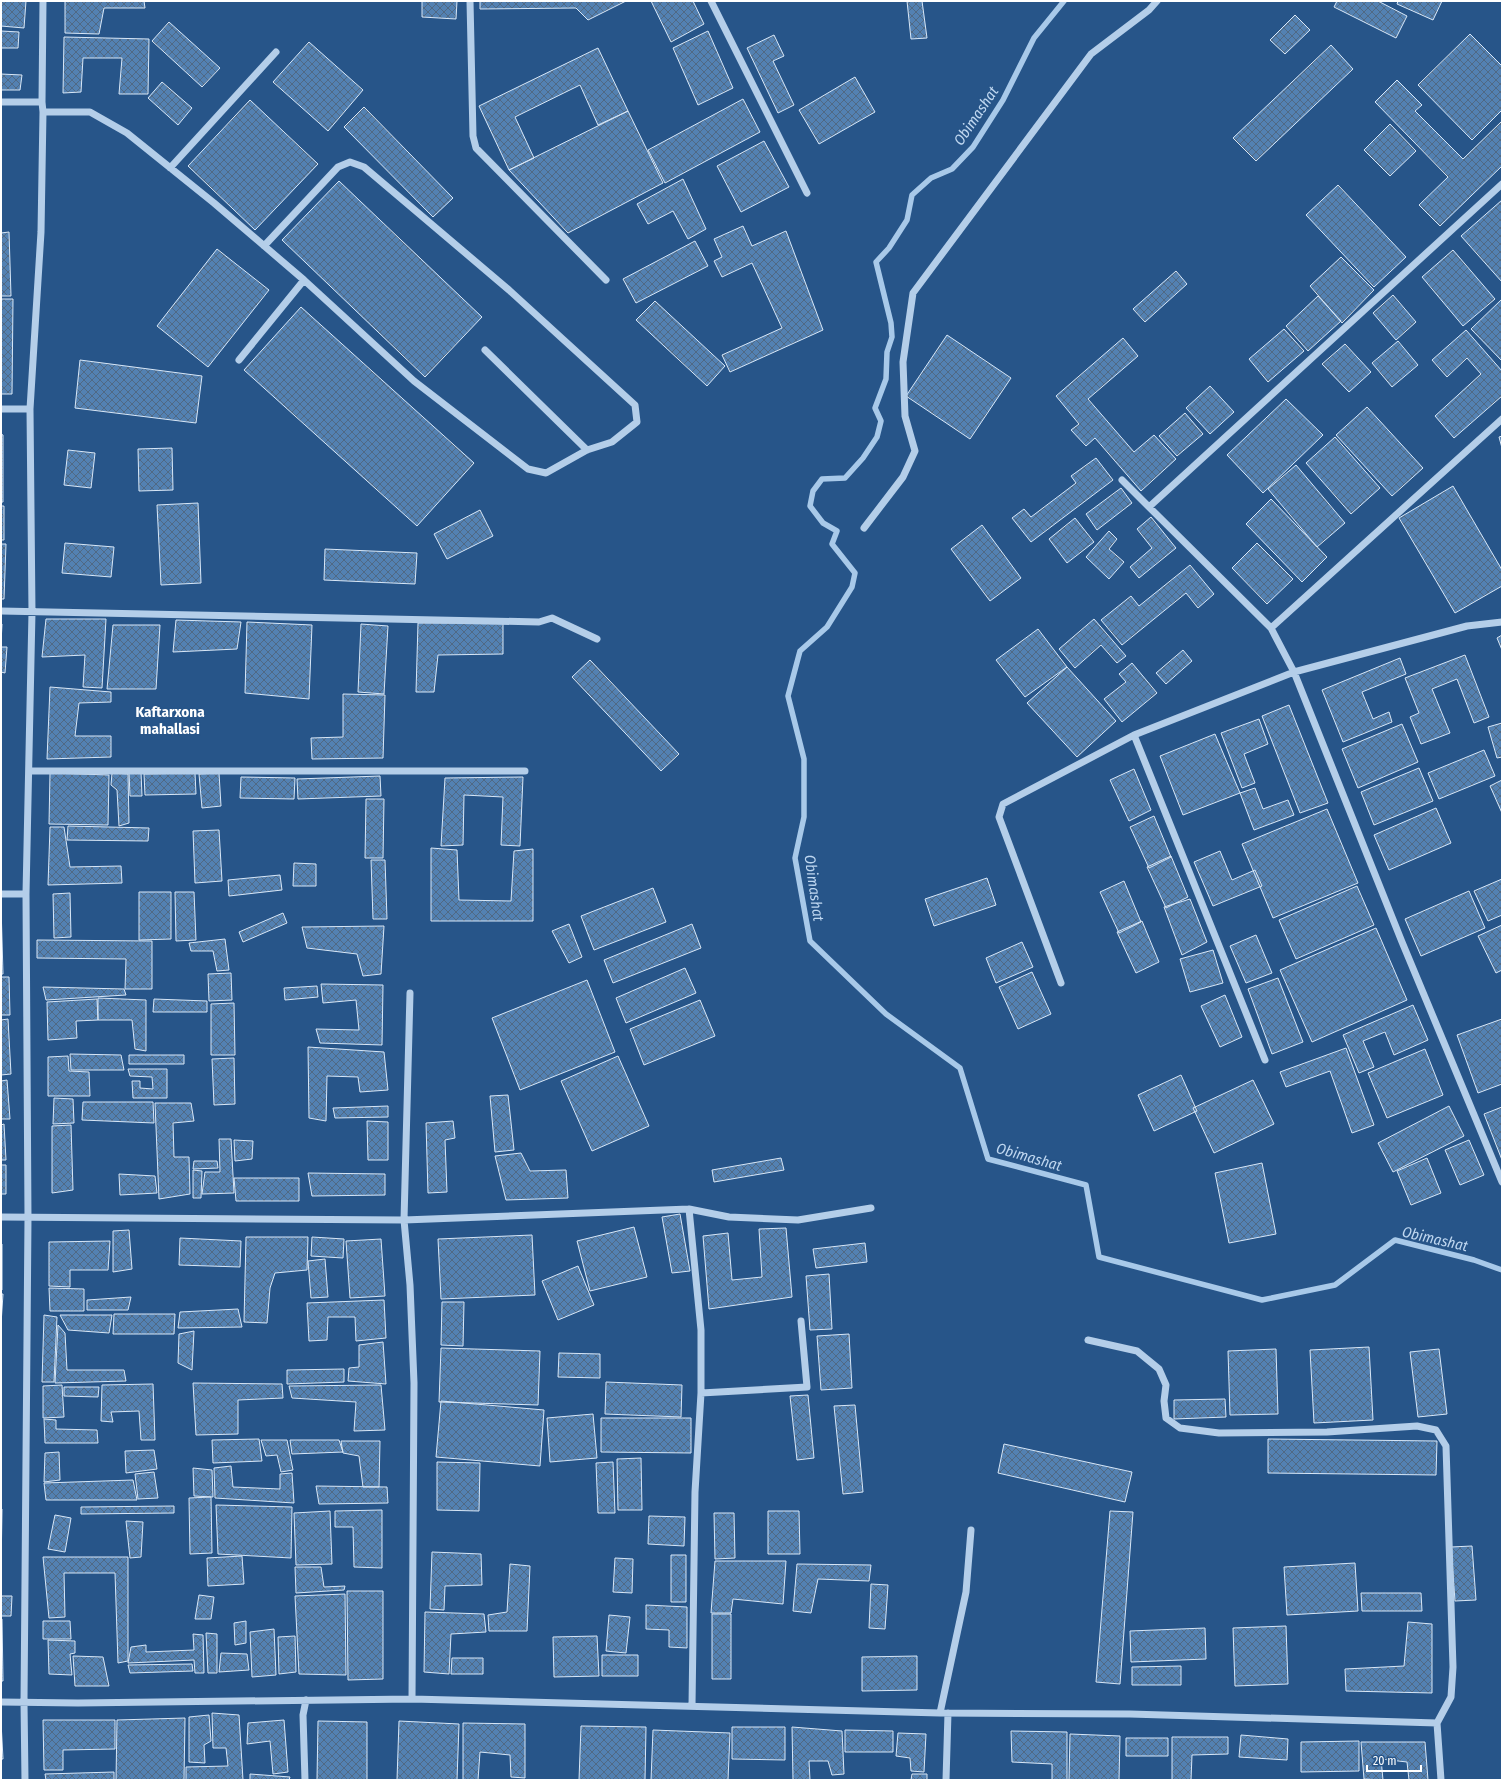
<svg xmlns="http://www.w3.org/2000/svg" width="1503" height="1781" font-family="'Fira Sans Condensed',sans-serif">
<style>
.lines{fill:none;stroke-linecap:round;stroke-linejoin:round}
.stream{stroke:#a8c9e9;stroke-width:5.5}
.building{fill:url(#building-cross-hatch);stroke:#d8e7f7}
.minor{stroke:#b4cee9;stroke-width:7}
.labels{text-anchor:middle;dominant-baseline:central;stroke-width:3;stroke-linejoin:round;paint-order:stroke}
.water-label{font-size:15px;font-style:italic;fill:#bfd7f0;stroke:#275589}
.neighbourhood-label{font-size:15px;font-weight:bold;fill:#fff;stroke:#275589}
</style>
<defs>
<pattern id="building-cross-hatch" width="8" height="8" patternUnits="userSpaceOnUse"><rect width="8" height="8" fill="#5381b2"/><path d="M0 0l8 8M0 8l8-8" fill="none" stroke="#506984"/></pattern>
</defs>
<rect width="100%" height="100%" fill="#275589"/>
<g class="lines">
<path class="stream" d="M1064,1L1034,38L1003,100L973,147L952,169L931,178L912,195L907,220L889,248L876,262L891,323L892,337L887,352L886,379L875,408L881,421L877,437L863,458L845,478L822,479L813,491L810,506L823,523L837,531L832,544L855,573L852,587L827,627L800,651L788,696L804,759V817L795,858L810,941L886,1014L960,1068L988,1159L1086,1185L1099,1257L1262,1300L1335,1285L1395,1240L1474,1260L1502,1270"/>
</g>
<path class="building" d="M1,1H26L24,28L1,26Z
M65,1H144L145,8H104L99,34L65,33Z
M422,1H457L456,19L422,17Z
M480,1H626L588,20L576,8L480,9Z
M651,1H693L704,24L671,42Z
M907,1H922L927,38L911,39Z
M1337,1H1378L1407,16L1396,38L1334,7Z
M1398,1H1442L1433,20L1397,4Z
M1295,15L1310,30L1285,54L1270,40Z
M169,22L220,68L202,87L152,41Z
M1,31L19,32L18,48H1Z
M708,31L733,88L698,105L673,48Z
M1470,34L1502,66V110L1472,140L1418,85Z
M774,35L784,56L773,61L794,105L778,113L747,48Z
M64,37L149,39L148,94H119L122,58H83L81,92L63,93Z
M309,42L363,90L328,131L273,82Z
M1331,45L1353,69L1256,161L1233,138Z
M598,48L628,111L598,125L580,85L515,117L534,158L509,170L479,106Z
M1,74L22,75L20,90H1Z
M855,77L875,112L819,144L799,110Z
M1397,80L1422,105L1415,111L1463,159L1502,121V166L1440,226L1419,205L1448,177L1375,102Z
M162,82L192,108L178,125L148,98Z
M743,99L760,132L665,183L648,150Z
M250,100L318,164L255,230L188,166Z
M364,107L453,198L433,217L344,127Z
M628,111L663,183L568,233L509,170Z
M1390,124L1416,151L1390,176L1364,150Z
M764,141L789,187L741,212L717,166Z
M683,179L706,229L688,239L673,211L648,224L637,204Z
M339,181L482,317L425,377L282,240Z
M1338,185L1406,257L1374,287L1306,215Z
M1502,200V282L1461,236Z
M743,226L752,246L786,231L823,330L730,372L722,355L782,328L752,263L722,277L714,261L722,257L714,239Z
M9,232L11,296H1V233Z
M695,241L708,266L636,303L623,279Z
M217,249L269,290L208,367L157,326Z
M1453,250L1495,299L1463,326L1422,277Z
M1341,257L1374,290L1342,323L1310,286Z
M1176,271L1187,284L1145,322L1133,309Z
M1393,295L1416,322L1396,340L1373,313Z
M1318,296L1341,321L1308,351L1286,326Z
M1,299H13L12,394H1Z
M1502,299V361L1471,329Z
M655,301L725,366L707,386L636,320Z
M301,307L474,463L417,526L244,370Z
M1284,329L1304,351L1268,382L1249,359Z
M1466,330L1502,371V396L1454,438L1435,416L1481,374L1467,358L1447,377L1432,360Z
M947,335L1011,378L970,439L906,396Z
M1123,338L1138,356L1088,399L1134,452L1154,435L1176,459L1141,491L1095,438L1086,446L1071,430L1079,424L1056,396Z
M1398,341L1418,365L1392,387L1372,363Z
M1345,344L1371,372L1349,392L1322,364Z
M80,360L202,376L196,423L75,408Z
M1210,386L1234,412L1210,434L1186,408Z
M1286,399L1323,435L1263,493L1227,455Z
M1367,407L1423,468L1392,496L1336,435Z
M1185,413L1203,434L1177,456L1159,436Z
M1,434L3,435V502H1Z
M1502,436V448L1499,437Z
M1335,437L1380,488L1351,514L1306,463Z
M172,448L173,490L139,491L138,449Z
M68,450L95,453L91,488L64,485Z
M1096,458L1113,480L1031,542L1012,518L1024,509L1031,517L1076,483L1071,476Z
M1296,465L1345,523L1317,547L1268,489Z
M1453,486L1502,570V586L1455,613L1399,518Z
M1121,488L1132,503L1097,530L1086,514Z
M1271,499L1327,557L1302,582L1246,524Z
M198,503L201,583L161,585L157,505Z
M1,506H4V540H1Z
M480,510L493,536L447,559L434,534Z
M1151,517L1176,548L1139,578L1130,567L1152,548L1137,529Z
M1075,518L1094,542L1067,563L1049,539Z
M982,525L1021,578L990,601L951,549Z
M1109,531L1117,539L1109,549L1124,562L1109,579L1086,557Z
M65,543L114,547L111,577L62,573Z
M1257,543L1293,579L1267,604L1232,568Z
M1,544H6L4,599H1Z
M325,549L417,553L415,584L324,580Z
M1190,565L1214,594L1198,608L1186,593L1122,645L1101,620L1131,596L1139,606Z
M46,619H106L102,688L83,687L85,655L42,657Z
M1094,619L1126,656L1117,663L1101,645L1075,668L1059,649Z
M176,620L241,622L237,649L173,652Z
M247,622L312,625L309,699L245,693Z
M418,623H503V654L438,655L434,692H416Z
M1,624H2L1,643Z
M361,624L388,626L384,694L358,692Z
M113,625H160L156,689H107Z
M1038,629L1067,667L1025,697L996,660Z
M1502,635V650L1497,638Z
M1,647H7L5,673L1,672Z
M1183,650L1192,661L1166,684L1156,673Z
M1465,655L1489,717L1474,723L1457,679L1432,689L1450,733L1421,744L1410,717L1419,713L1405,678Z
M1400,658L1406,674L1362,692L1373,719L1389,712L1392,722L1343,742L1322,690Z
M590,660L679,754L661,771L572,677Z
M1132,663L1157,693L1122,722L1104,699L1126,682L1119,674Z
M1067,667L1116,721L1077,757L1027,703Z
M50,687L111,692V702L79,703L75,736H111V757L47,759Z
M343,694L385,695L383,758L312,759L311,738L343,737Z
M1289,705L1328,803L1300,813L1262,716Z
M1259,719L1268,744L1244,754L1255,783L1242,788L1221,733Z
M1502,723V757L1497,758L1488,727Z
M1402,724L1418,762L1358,788L1342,749Z
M1215,734L1240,793L1183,815L1160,756Z
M1484,750L1495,776L1439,799L1428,773Z
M1419,768L1433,801L1374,825L1361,792Z
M1134,769L1151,810L1129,821L1110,780Z
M129,772H141L142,796H130Z
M50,773L109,775L108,825L49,824Z
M112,773L128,774L129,823L119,826L117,790L111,785Z
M195,773L196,794L145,795L144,774Z
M219,773L221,806L202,808L199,774Z
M380,776L381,796L298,799L297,779Z
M241,777L295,778L294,799L240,798Z
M523,777L520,846L501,845L503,797L464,795L463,845L441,846L445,778Z
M1502,780V813L1490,786Z
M1255,788L1263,809L1288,800L1294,815L1254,830L1240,793Z
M366,799H384L383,858H365Z
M1436,808L1451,843L1389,870L1374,835Z
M1327,809L1358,883L1273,918L1242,844Z
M1154,816L1171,857L1149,868L1130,827Z
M68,826L149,828L148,841L67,840Z
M50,827H64L70,867L121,866L122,883L48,885Z
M219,830L222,881L195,883L193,831Z
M431,848L457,850L459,900L511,901L514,851L533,849V921H431Z
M1220,851L1232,880L1255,870L1262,886L1213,906L1194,862Z
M1171,856L1188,897L1166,908L1147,867Z
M371,860H385L387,919H373Z
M294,863L316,864V886H293Z
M280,875L282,890L229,896L228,880Z
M987,878L996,905L934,926L925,899Z
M1502,879V915L1488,921L1474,891Z
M1124,881L1141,922L1119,933L1100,892Z
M1357,886L1374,925L1296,959L1279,920Z
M653,888L666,922L594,950L581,916Z
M1469,891L1485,928L1421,956L1405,919Z
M139,892H171V939L139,940Z
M175,892H194L196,940L176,941Z
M70,893L71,937L54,938L53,894Z
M1190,899L1207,942L1182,955L1164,907Z
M1,906L3,974H1Z
M283,913L287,923L243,942L239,932Z
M1142,921L1159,962L1136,973L1117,932Z
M569,924L582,957L569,963L552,931Z
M692,924L701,948L613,983L604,960Z
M1502,925V970L1496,973L1478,936Z
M384,926L381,974L363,976L357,954L307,948L302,927Z
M1376,928L1407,1000L1312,1042L1280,970Z
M1256,935L1272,973L1246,983L1230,946Z
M225,939L229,970L217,971L213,951H191L189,943Z
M37,940L152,941V989H125L126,959L37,958Z
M1022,942L1033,967L996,983L986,958Z
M1213,950L1223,983L1190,992L1180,959Z
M685,968L696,993L626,1023L616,998Z
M1032,972L1051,1014L1018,1029L999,987Z
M231,973L232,1000L209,1001L208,974Z
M1,977H9L10,1015H1Z
M1278,978L1303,1042L1272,1054L1248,989Z
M587,980L615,1052L520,1090L492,1018Z
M321,984L383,985L382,1045L320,1043L316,1029L359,1030L356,1000L323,1003Z
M317,986L318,997L285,1000L284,988Z
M43,987L124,989L126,995L46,1000Z
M1225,995L1242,1037L1220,1047L1201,1006Z
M98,998L146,1000V1051L135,1049L132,1020H98Z
M97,999L98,1020L76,1021L77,1038L48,1040L47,1002Z
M154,999L207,1001V1012H153Z
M700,1000L715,1036L644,1065L630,1029Z
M234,1003L235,1055H211V1004Z
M1413,1005L1428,1040L1394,1055L1385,1032L1363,1041L1374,1067L1359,1073L1343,1035Z
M8,1019L11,1074L1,1075V1020Z
M1502,1019V1084L1478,1093L1457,1035Z
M308,1047L384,1052L388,1090L360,1092L358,1077L327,1076L326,1121L309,1118Z
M1346,1048L1374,1125L1352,1133L1330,1071L1286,1087L1280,1072Z
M1425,1049L1443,1095L1387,1118L1368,1073Z
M70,1054L121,1055L124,1070H71Z
M129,1055H184V1064H129Z
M68,1056L69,1071L89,1072L90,1096H48V1057Z
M618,1056L649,1126L592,1151L561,1081Z
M234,1058L235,1104L214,1105L212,1059Z
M128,1069H167V1098H133L132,1081H140V1088L153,1089L152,1077L130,1076Z
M1181,1075L1197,1111L1154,1131L1138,1095Z
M7,1080L10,1119H1V1081Z
M1253,1080L1274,1124L1214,1153L1193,1108Z
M508,1095L514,1150L495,1152L490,1096Z
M54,1098L73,1099L74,1123L53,1124Z
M83,1102H153L154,1123L82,1120Z
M155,1103H191L194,1121L173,1123L174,1157H189L190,1194L159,1199Z
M388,1106V1117L335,1118L333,1108Z
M1449,1106L1464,1136L1393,1172L1378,1143Z
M1502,1107V1160L1484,1114Z
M367,1121L388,1122V1160H368Z
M453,1121L455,1138L445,1140L447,1192L428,1193L426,1123Z
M4,1124L6,1160H1V1125Z
M71,1125L73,1190L52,1193V1126Z
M219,1139H231L234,1193L202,1194L205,1172H220Z
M234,1140L253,1141L252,1159L235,1161Z
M1469,1140L1484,1175L1460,1185L1445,1150Z
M521,1153L530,1171L566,1170L568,1198L506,1200L495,1156Z
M781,1158L784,1170L714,1182L712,1170Z
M1427,1158L1441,1193L1411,1205L1397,1171Z
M194,1161H217L218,1168L193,1169Z
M1262,1163L1276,1234L1229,1243L1215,1173Z
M1,1165H6V1194H1Z
M193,1170L202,1171L201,1198H193Z
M308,1173L385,1174V1195L312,1196Z
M119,1174L155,1176L157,1193L120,1195Z
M234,1178H299V1201H236Z
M680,1214L690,1271L672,1273L662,1217Z
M634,1227L647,1277L590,1291L577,1241Z
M786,1228L792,1297L709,1309L703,1236L728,1233L732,1280L762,1277L759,1229Z
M129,1230L132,1269L113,1272V1231Z
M532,1235L535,1295L441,1299L438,1239Z
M246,1237H308L307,1270L275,1273L270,1288L267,1323L244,1322Z
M312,1237L344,1239L343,1258L311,1256Z
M180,1238L241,1241L240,1267L179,1265Z
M381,1239L385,1296L350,1298L346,1241Z
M110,1241L108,1270H70V1287L49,1286V1242Z
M865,1243L867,1262L816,1268L813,1249Z
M1,1244H2V1290H1Z
M325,1259L328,1297L311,1298L308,1261Z
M578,1266L594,1305L558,1320L542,1281Z
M829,1274L832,1329L810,1330L806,1276Z
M49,1288L84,1289V1311H50Z
M1,1294H3L1,1324Z
M131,1297L128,1310H87V1300Z
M384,1300L386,1338L356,1341L355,1317H328L327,1340L309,1341L307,1303Z
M442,1302H464L463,1346L441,1345Z
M238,1309L242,1327L178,1328L180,1312Z
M114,1314H175L174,1334H113Z
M44,1315L57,1317L54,1382H42Z
M60,1315H112L109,1333L68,1330Z
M58,1325L65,1333L67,1370H124L126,1381L55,1383Z
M194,1331L192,1370L178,1363L179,1334Z
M849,1334L852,1388L821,1390L817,1336Z
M383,1342L386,1384L348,1381L349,1368L359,1367V1345Z
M1369,1347L1373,1420L1314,1423L1310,1350Z
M441,1348L540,1351L538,1405L439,1402Z
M1276,1349L1278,1414L1230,1415L1228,1351Z
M1439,1349L1447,1414L1418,1417L1410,1352Z
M559,1353L600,1354V1378L558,1377Z
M344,1369V1382L287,1384V1370Z
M606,1382L682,1385L681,1417L605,1414Z
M193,1383L282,1384L283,1398L238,1400V1434L196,1435Z
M153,1384L155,1440H141L139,1411L111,1412L113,1422L101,1421L102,1385Z
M62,1385L64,1417L43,1418V1386Z
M381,1385L385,1430L354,1431L356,1402L292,1398L289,1386Z
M64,1387H99L98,1397L64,1396Z
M808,1395L814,1458L797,1460L790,1396Z
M1225,1399L1226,1417L1174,1419V1400Z
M441,1401L544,1410L540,1466L436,1457Z
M855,1405L863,1492L843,1494L834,1406Z
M593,1414L597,1458L550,1462L547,1418Z
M601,1418H691V1453L601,1452Z
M44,1419L56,1420V1429L97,1430L98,1443H45Z
M259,1439L262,1461L213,1463L212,1440Z
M1268,1439L1437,1441L1436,1475L1268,1473Z
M261,1440H287L293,1470L281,1472L277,1455L266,1456Z
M290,1440H339L343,1452L292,1454Z
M341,1441H380L379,1487H363L359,1456L343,1453Z
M1004,1444L1132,1472L1125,1502L998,1473Z
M154,1450L157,1469L126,1473L125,1451Z
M59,1452L60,1480L44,1482L45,1453Z
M641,1458L642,1510H618L617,1459Z
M437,1462L480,1463L479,1511L437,1510Z
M613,1462L615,1513H598L596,1463Z
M231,1466L233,1487L280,1489V1474L292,1473L294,1503L215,1498L214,1468Z
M193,1468L212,1470L213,1497L194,1496Z
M154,1472L158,1498L138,1499L135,1474Z
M133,1480L137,1500H46L44,1483Z
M316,1486L387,1487L388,1503L319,1504Z
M211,1497L212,1553L190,1554L189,1498Z
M216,1505L292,1507L291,1558L218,1554Z
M174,1506V1513L81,1514V1507Z
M1,1509H2L1,1570Z
M382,1510V1568L354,1567L353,1527H335V1511Z
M330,1511L332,1564L296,1565L294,1513Z
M768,1511H799L800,1554H768Z
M1110,1511L1133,1512L1120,1684L1096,1682Z
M714,1513H734L735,1558L715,1559Z
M55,1515L71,1518L65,1552L48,1549Z
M649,1516L685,1517L684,1546L648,1544Z
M126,1521L143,1522L141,1557L130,1558Z
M1472,1546L1476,1600L1455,1601L1451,1547Z
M432,1552L481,1554L482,1585L445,1586L444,1610L430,1609Z
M671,1555H686V1602H671Z
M242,1556L244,1584L208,1586L207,1558Z
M43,1557H128V1661L118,1663L115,1573H64L65,1617L49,1618Z
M615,1558L633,1559L632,1593L613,1592Z
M715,1561H786L783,1604L733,1599L731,1613H711Z
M1355,1563L1358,1611L1287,1615L1284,1567Z
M510,1564L530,1566L527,1631H489L488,1615L507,1612Z
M797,1564L871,1565L869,1581L818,1579L811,1613L793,1611Z
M295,1567H321L324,1587L345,1586L344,1590L296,1593Z
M871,1584L888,1585L885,1629L869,1628Z
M347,1591H383V1679L348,1680Z
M1361,1593H1421L1422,1611H1362Z
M345,1594L346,1675L299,1674L295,1596Z
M199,1595L214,1597L211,1619H195Z
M1,1596H12L11,1616H1Z
M646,1605L687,1607V1648L669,1647V1630L646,1629Z
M425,1612L484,1614L486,1632L451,1634L449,1674L424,1672Z
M712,1614H731V1679H712Z
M609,1615L630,1617L626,1653L606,1651Z
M1,1619H2L3,1681H1Z
M43,1621H70L71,1639H43Z
M246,1621V1643L235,1645L234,1623Z
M1408,1622L1432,1624V1693L1346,1691L1345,1669L1404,1666Z
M1286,1626L1288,1684L1235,1686L1233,1628Z
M1205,1628L1206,1659L1131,1662L1130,1631Z
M274,1629L276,1675L252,1677L250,1632Z
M206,1633L217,1634V1673H208Z
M193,1634L203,1635L204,1673H195L194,1660L128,1663L131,1647L146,1645V1652L194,1650Z
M295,1636L296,1672L279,1674L278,1637Z
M597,1636L599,1676L554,1677L553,1637Z
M48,1640L75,1641V1653L70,1654L72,1675L49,1674Z
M221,1653L247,1654L249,1670L219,1672Z
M602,1655H638V1676H602Z
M73,1656L103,1657L109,1686H75Z
M917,1656V1690L862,1691V1657Z
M452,1658H483V1674H451Z
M192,1664L193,1671L130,1673L128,1665Z
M1181,1666V1685H1132V1667Z
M212,1713L239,1715L243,1780H186V1767L228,1766L226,1748H213Z
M209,1715L211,1741L204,1745L205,1763L189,1762V1717Z
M185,1718L184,1780H116L117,1720Z
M43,1720H115V1749L63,1750V1770H44Z
M284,1720L288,1772L273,1774L270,1741L247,1744L248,1723Z
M318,1721L367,1722V1780H317Z
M399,1721L459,1724L457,1780H397Z
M1,1722L3,1759H1Z
M463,1723L525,1724V1778L511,1777L510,1755L480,1752L478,1780H463Z
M581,1726L646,1727L645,1780H579Z
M732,1727H785V1760L732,1759Z
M792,1727L842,1731L844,1774L832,1775L828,1761H809L810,1780H793Z
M653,1730L730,1733L728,1780H651Z
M845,1730L893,1731V1752H845Z
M1011,1731L1067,1732V1780H1052V1764L1012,1762Z
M898,1733L926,1734L924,1772L911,1771L910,1758L896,1756Z
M1070,1734L1120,1736L1119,1780H1069Z
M1241,1735L1288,1739L1287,1760L1239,1757Z
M1172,1737H1228V1754L1192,1755L1191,1780H1172Z
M1126,1738H1168V1756H1126Z
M1359,1741V1771L1301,1772V1742Z
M1361,1742H1425L1428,1780H1409L1407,1762L1381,1759L1383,1780L1364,1779Z
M114,1772V1780H46L45,1774Z
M250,1774L290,1777L289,1780H250Z
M912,1774H927V1780H911Z"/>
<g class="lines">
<path class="minor" d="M470,1L473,136L476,148L606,280
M711,1L807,193
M1,102H42
M43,112H90L127,133L214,203L304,280L414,381L528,469L546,473L587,450L612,442L637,422L635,405L509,290L364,167L350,162L338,167L264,246
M170,168L276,52
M1502,184L1149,507L1271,628L1294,672L1402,942L1502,1182
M485,350L587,450
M239,360L304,280
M1,409H30
M1122,480L1149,507
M864,528L903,477L915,451L905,416L903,362L913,293L1091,54L1149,10L1157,1
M1,611L539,622L552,618L597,639
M1271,628L1502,419
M1134,735L1265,1060
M29,771H525
M1,894H26
M1061,983L999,817L1003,804L1134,735L1294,672L1467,626L1502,622
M689,1209L729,1217L798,1220L871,1208
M1,1217L404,1220L689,1209L701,1330V1393L695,1492L692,1706
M1088,1340L1137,1351L1159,1369L1166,1385L1164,1401L1166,1418L1180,1428L1219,1433L1327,1432L1417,1426L1436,1430L1446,1446L1453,1667L1451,1697L1437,1723L1441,1780
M701,1393L807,1387L801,1321
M412,1699L940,1713L1130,1714L1437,1723
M1,1702L78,1703L412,1699L414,1383L410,1285L404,1220L410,993
M940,1713L966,1592L971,1530
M25,1780L24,1702L28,1218L26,894L32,612L30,409L41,232L43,112L42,102L43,1
M305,1780L303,1715L306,1700
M946,1780L948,1713"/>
</g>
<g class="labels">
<g class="water-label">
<text transform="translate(976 116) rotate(-56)">Obimashat</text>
<text transform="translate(814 888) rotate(82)">Obimashat</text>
<text transform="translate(1029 1157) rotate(16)">Obimashat</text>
<text transform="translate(1435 1239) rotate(13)">Obimashat</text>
</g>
<g class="neighbourhood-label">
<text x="170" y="712">Kaftarxona<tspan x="170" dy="17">mahallasi</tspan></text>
</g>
</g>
<rect width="1503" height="1781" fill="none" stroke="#ffffff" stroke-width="4"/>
<path d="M1367 1765v6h54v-6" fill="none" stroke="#ffffff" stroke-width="2"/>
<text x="1373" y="1765" font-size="12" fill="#ffffff" stroke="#275589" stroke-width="3" paint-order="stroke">20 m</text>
</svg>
